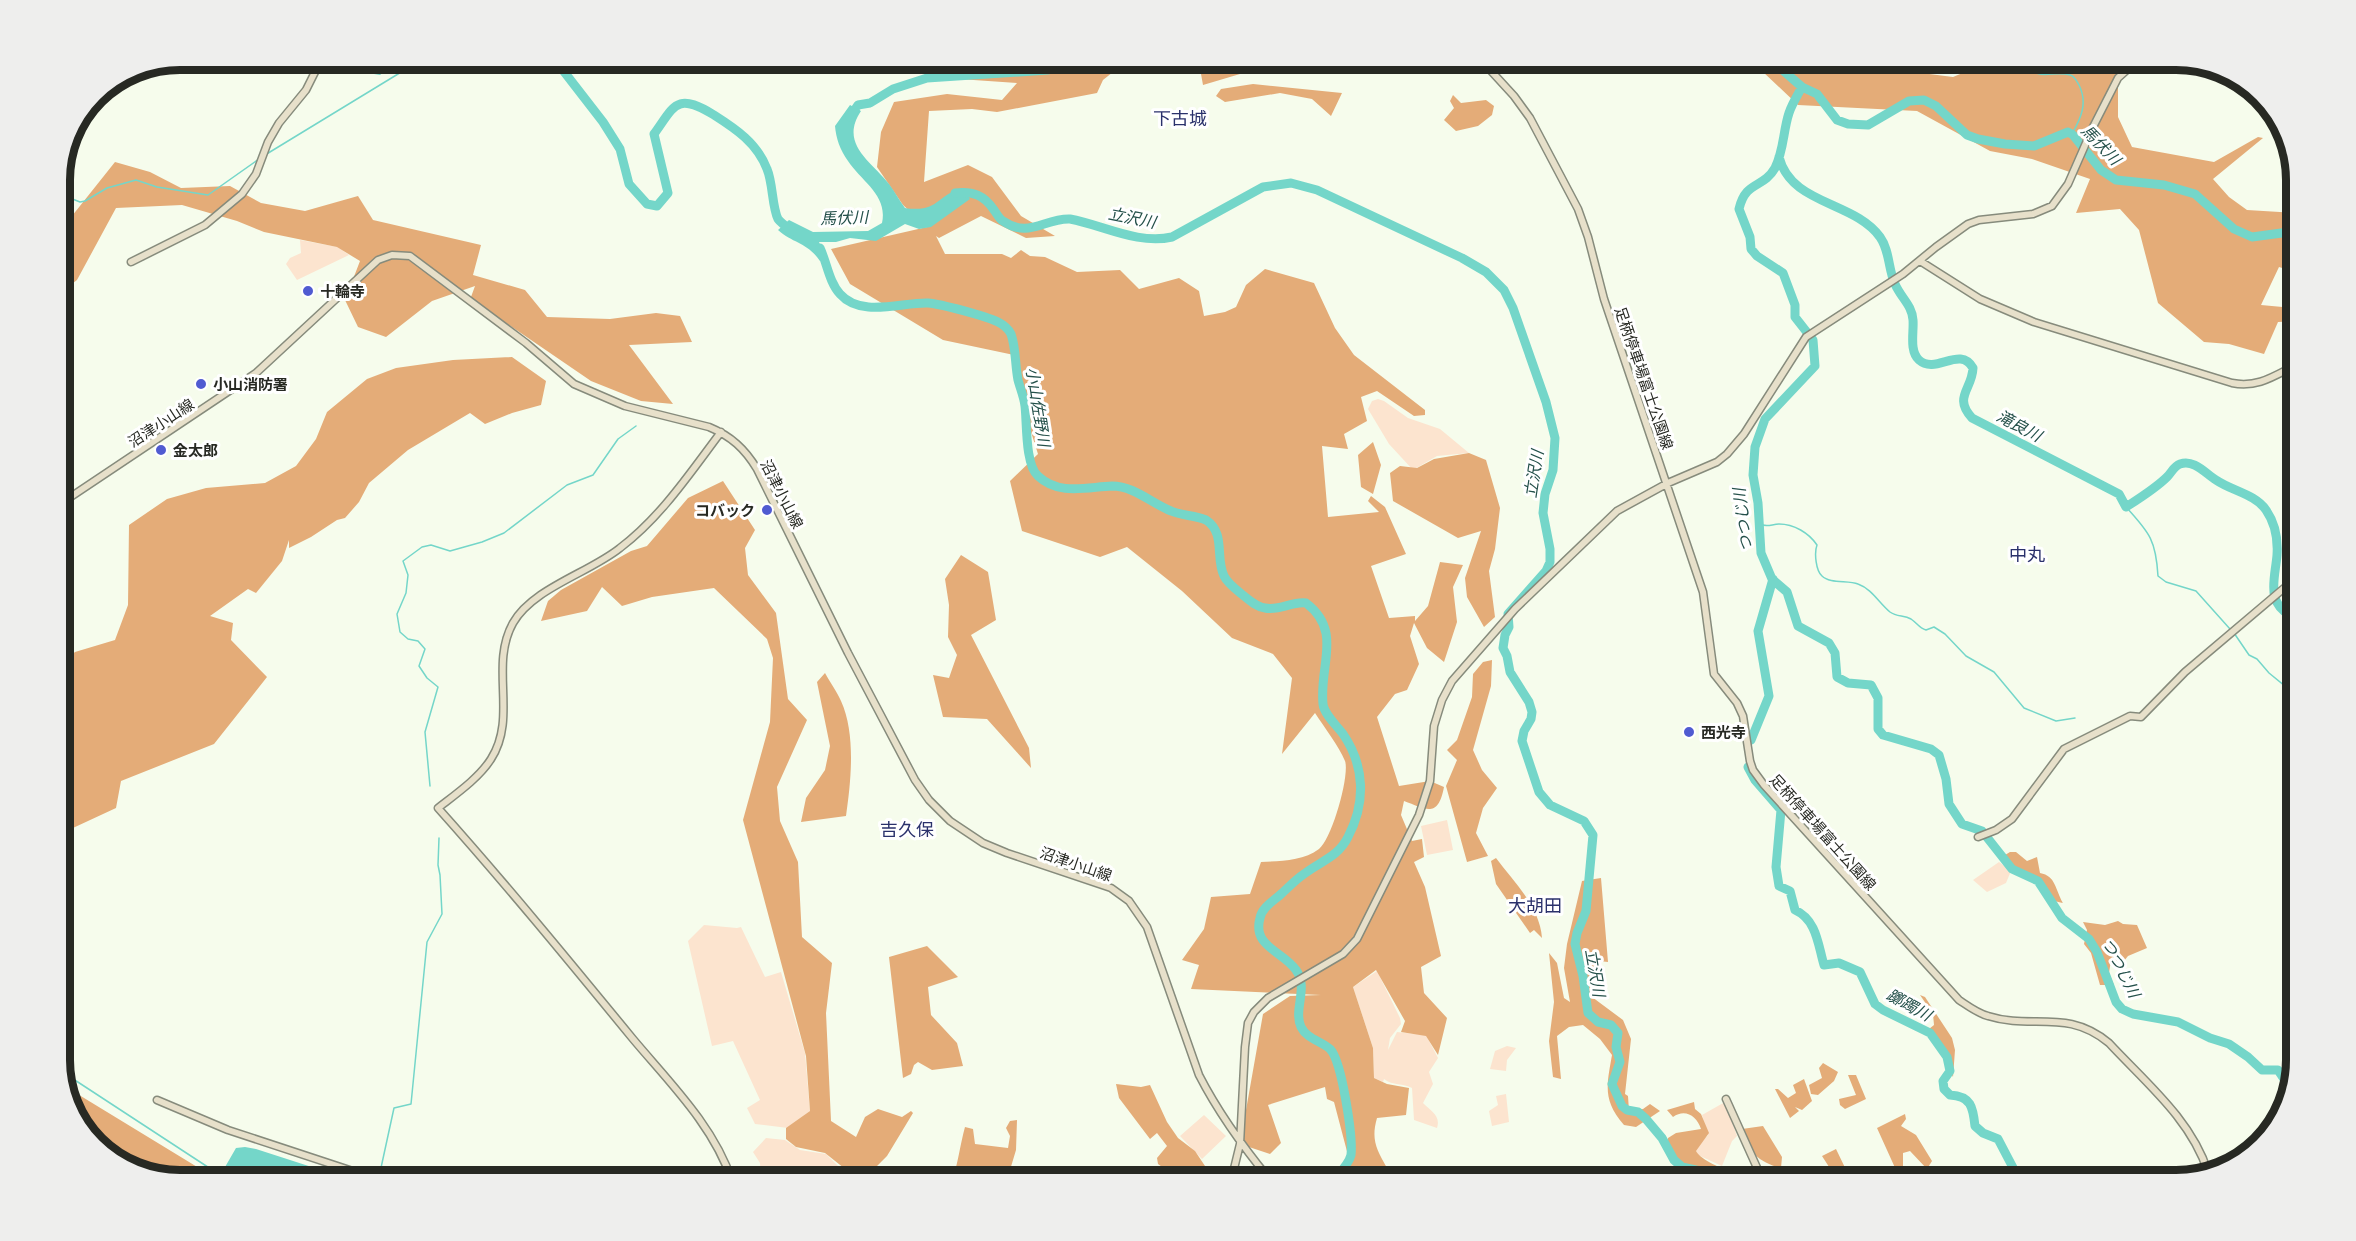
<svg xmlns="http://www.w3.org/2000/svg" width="2356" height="1241" font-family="'Public Sans','Noto Sans JP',sans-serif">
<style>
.green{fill:#fce4cf}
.forest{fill:#e4ac78}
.water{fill:#74d6c9}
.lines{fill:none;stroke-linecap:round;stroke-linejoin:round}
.stream{stroke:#74d6c9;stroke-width:1.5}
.river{stroke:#74d6c9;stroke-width:9}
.secondary-casing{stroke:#868b7c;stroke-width:9}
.secondary{stroke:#e7e0ca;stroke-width:6}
.poi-dot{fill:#505bd1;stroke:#fff;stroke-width:2}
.labels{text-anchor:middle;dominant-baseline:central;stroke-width:6;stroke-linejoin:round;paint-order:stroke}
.poi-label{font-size:15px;font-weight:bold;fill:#272923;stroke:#fff;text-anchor:start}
.street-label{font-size:15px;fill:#272923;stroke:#fff}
.water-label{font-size:16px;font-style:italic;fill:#24504a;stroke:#fff}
.quarter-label{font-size:18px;fill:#2a316b;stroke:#fff}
.rim{fill:none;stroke:#272923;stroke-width:8}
</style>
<rect width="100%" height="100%" fill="#f6fcec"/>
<path class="green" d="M300,240L338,247L349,255L297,280L286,264L290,258L301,253Z
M1378,399L1384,401L1408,418L1440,429L1469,453L1437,456L1413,470L1389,444L1368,409L1372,401Z
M1447,820L1453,850L1427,855L1421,826Z
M1999,862L2011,871L2006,883L1987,892L1973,880Z
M704,925L737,928L741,927L765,977L781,972L805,1053L810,1111L788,1128L755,1124L747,1108L760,1100L733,1041L712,1046L688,941Z
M1377,971L1400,1018L1401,1024L1390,1038L1388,1050L1397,1032L1426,1035L1438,1058L1429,1072L1433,1084L1423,1103C1431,1111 1441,1116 1437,1128L1414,1120L1412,1088C1403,1083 1393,1086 1384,1079L1383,1082L1374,1078L1373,1048L1353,987Z
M1507,1046L1516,1048L1507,1060L1506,1071L1490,1069L1495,1051Z
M1506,1094L1509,1122L1492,1126L1489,1111L1498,1105L1496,1096Z
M1725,1102L1737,1136L1732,1141L1722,1166L1698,1155L1695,1149L1708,1135L1702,1115Z
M1204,1115L1226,1136L1202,1159L1180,1136Z
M766,1138L785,1140L800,1150L826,1154L844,1172L841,1181H761L760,1163L753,1152Z"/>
<path class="forest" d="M960,60H1128L1103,80L1097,93L997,112L972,109L929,111L924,182L968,165L992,177L1021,216L1055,236L1026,238L981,216L939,238L936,236L945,254H1002L1011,258L1021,250L1030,256L1045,257L1077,272L1120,270L1139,289L1179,278L1199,291L1204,316L1225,312L1236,307L1246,285L1265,269L1314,283L1335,328L1354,355L1425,410V415L1414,416L1377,391L1361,397L1367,421L1344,434L1348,449L1322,446L1328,517L1379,512L1368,501L1371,496L1385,507L1406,554L1371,566L1389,618L1415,616V621L1428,606L1440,562L1463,565L1453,587L1457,622L1444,662L1427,648L1414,623L1410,636L1419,664L1407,690L1395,694L1377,717L1399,786L1430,781L1444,787C1438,819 1426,809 1404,801L1401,815L1412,841L1422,839L1424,857L1414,862L1425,887L1441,956L1421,967L1424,993L1447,1018L1438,1055L1426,1036L1401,1032L1405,1021L1376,970L1353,987L1373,1048L1374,1078L1387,1084L1409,1088L1406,1115L1377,1118C1371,1139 1376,1149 1387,1168C1390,1173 1392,1175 1392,1181H1334L1349,1159L1334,1102L1327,1099L1325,1087L1268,1105L1281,1143L1270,1154L1240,1144L1263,1014L1290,996L1321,995L1191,989L1199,965L1182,960L1204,929L1211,897L1250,894L1261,862C1280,861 1303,861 1319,849C1332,839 1350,775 1345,761C1339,746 1324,727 1315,713L1282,754L1292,678L1273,654L1232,638L1182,591L1127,547L1100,557L1022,531L1010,481L1038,454L1025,413L1014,355L943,340L850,284L831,249L927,227L903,205L877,167L881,132L894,102L947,94L1002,100L1017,83L959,79Z
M1247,60H1287L1203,85L1201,74Z
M1745,60H1839L1843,63L1953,77L1994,60H2136L2118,79V117L2132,147L2214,162L2258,137L2263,138L2213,179L2229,197L2247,210L2296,213V272L2279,267L2261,305L2294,308L2296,305V321L2278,322L2264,354L2229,344L2204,342L2158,303L2139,230L2120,209L2076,213L2090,179L2032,159L1990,151L1917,111L1798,105L1762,71Z
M1253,84L1342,93L1331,116L1312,99L1280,93L1225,102L1216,96L1221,89Z
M1453,95L1461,103L1486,100L1494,106L1492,115L1478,126L1456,131L1444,120L1454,108L1450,101Z
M115,162L150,172L181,188L230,186L261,203L305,211L358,196L373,220L481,245L473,275L525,290L547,317L610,319L656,313L680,316L692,342L629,345L673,404L641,401L591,381L487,310L471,297L475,286L432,301L386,337L358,327L345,300L360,261L337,247L264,232L237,221L182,205L116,208L77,280L60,293V231Z
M512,357L546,381L541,405L512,413L485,424L470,413L408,450L369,483L359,502L345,518L337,520L311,537L289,548V540L282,561L256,593L248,589L210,616L233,623L231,640L267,677L214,744L121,781L116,808L60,834V666L75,652L115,640L128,605L129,525L167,499L206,488L265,483L296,466L316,439L327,412L367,379L396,368L453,360Z
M1373,442L1381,465L1373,494L1361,487L1358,455Z
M1469,453L1486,460L1500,508L1495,549L1489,571L1495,617L1484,627L1467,597L1465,578L1481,531L1458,538L1393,501L1390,473L1400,466L1417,468L1434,459Z
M723,481L755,530L745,548L748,575L776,613L788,699L807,720L777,787L780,821L798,862L802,937L832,963L826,1013L831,1121L856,1137L865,1117L878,1109L902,1117L911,1111L913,1113L887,1156L874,1169L849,1172L825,1153L796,1147L786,1139V1128L810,1111L806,1056L743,820L770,722L773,658L767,639L714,588L652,597L622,606L602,587L587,611L541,621L548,601L561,590L631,551L647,546L688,498Z
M961,555L988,572L996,620L971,635L1029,748L1031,768L987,719L943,717L933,675L949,678L957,655L948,637L949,605L945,579Z
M1492,660L1491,686L1473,750L1482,770L1497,788L1483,808L1476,833L1488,856L1467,862L1446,786L1457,760L1447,750L1457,740L1472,697L1473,674L1483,662Z
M825,673C830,682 837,692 841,701C856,734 851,781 846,816L801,822L806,798L825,770L830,746L817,682Z
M2010,852H2016L2027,861L2037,857L2040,873C2056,876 2055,889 2063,903L2054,901L2030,878L2014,870L2005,855Z
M1496,858C1514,882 1540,907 1542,938L1534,930L1530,933L1496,884L1491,861Z
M1601,878L1608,962L1599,961L1602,973L1596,983L1592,997L1623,1020L1631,1039L1625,1094L1628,1096L1629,1111L1643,1109L1650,1104L1660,1111L1636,1127L1624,1125C1602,1100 1607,1084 1612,1055L1600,1039L1583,1025L1569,1027L1557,1036L1561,1079L1553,1077L1549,1041L1554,1002L1549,953L1557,963L1564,998L1570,1002L1564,968L1567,944L1582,881Z
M2118,921L2123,924L2137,925L2147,948L2128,956L2124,961L2111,960L2109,973L2114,985H2100L2091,953L2084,944L2087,930L2083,922L2105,925Z
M927,946L958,977L928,987L931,1015L957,1043L963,1066L932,1070L918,1062L914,1065L911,1074L903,1078L889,957Z
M1920,995L1925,997L1952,1038L1955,1050L1953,1077L1929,1029L1934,1025L1933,1014Z
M1823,1063L1838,1072L1834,1081L1818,1095L1811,1094L1809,1085L1822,1078L1819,1068Z
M1848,1075H1856L1866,1099L1845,1109L1840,1105L1839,1099L1856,1095Z
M1804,1079L1812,1101L1802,1110L1795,1107L1799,1111L1790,1118L1775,1089H1778L1788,1098L1796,1093L1793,1085Z
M1116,1084L1141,1087L1150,1085L1167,1122L1178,1138L1195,1151L1207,1169L1211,1181H1185L1183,1176L1173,1175L1158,1164L1157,1158L1167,1146L1157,1133L1150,1139L1119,1098Z
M66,1087L212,1176V1181H181L127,1168L81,1128Z
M1694,1102L1695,1109L1701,1114L1709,1133L1696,1151C1701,1161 1723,1167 1733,1176L1731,1181H1720L1719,1175C1700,1165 1666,1168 1668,1138L1676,1133L1701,1129C1697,1116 1685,1108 1673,1117L1667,1110Z
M1905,1114L1906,1119L1901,1126L1916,1135L1932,1161L1927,1169L1910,1151L1903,1153V1181H1901L1877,1128Z
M1017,1120L1016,1150L1007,1180L952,1181C958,1164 960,1145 965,1127L973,1129L975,1144L1008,1148L1010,1136L1006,1128L1010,1121Z
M1763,1126L1782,1157L1781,1168C1760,1163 1746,1151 1742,1129Z
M1836,1149L1849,1176L1848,1181H1828L1831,1170L1822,1156Z"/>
<path class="water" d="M324,60H399L380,75L362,72Z
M850,105L861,111C839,144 871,161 889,184C895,192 899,200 905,208C939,213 936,195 963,188L970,199L931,227L919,229L905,224L876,241L850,238L836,242H819L827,260L820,261C807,242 794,244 778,230L789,220L813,232L868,231L882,223C888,195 862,182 848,161C840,150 836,138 835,126Z
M245,1147L256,1149L355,1181H217L236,1148Z"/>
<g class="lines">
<path class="stream" d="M527,60L538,62L540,60
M2025,60C2038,85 2051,69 2070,75C2075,76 2077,82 2079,85C2088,103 2081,118 2072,134
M265,155L421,60
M60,194L80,202L85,201L107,188L136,180L157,187L208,195L259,159
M2126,507C2150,533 2156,541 2158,576L2166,582L2196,591L2230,629
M1760,524C1767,528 1772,524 1779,524C1794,524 1809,533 1817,545C1814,553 1816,571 1822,576C1830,584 1848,580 1858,584C1872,589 1879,603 1890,612C1897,617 1904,615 1911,619C1917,623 1919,628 1926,630L1934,627L1945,634L1966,656L1994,672L2024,708L2056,721L2075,718
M2234,633L2249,655L2257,659L2269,673L2296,695
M430,786L425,732L438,687L427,678L419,666L425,649L418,641L408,639L400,632L397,614L406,593L408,575L403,561L422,547L431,545L450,551L482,542L504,533L567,485L593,475L618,439L636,426
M61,1071L220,1175
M379,1177L394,1108L411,1104L427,942L442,914L440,875L438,865L439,838"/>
<path class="river" d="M555,60L603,122L620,149L629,184L647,204L657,206L668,193L654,134C675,105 676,92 714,115C736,129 757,143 767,169C773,183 772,207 778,219C781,223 788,228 792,231
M1771,60L1802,87L1817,94L1837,120L1848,124L1868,125L1909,101L1924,100L1936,106L1967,135L1978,139L2005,144L2034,146L2068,132L2073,135L2101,170L2116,180L2164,185L2195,194L2234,229L2252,237L2296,231
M1802,87C1797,96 1792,104 1789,113C1783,131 1784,150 1775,168C1763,189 1746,180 1739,209L1750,237L1751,249L1757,256L1783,273L1795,305V317L1813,340L1815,366L1765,419L1755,447L1753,475L1758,503L1761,553L1772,579L1787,592L1798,626L1829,643L1835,653L1837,677L1848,683L1871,685L1878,698V729L1883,735L1931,749L1939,755L1946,779L1949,804L1962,824L1982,831L2012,869L2038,881L2062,918L2089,939L2097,952L2116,1002L2122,1009L2133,1014L2178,1022L2210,1038L2229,1044L2248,1057L2262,1070H2278L2290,1088
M850,117L858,105L870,103L893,89L927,78L1048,70C1061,66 1076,67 1088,60
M1779,157C1791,205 1854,201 1880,237C1890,251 1888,269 1895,284C1901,298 1912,305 1913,320C1914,332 1909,351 1919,360C1936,375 1960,345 1973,368C1972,390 1953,397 1972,418L2119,494L2126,507C2140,498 2156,488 2167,477C2172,472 2174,466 2180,464C2194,459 2205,473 2216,480C2232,491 2255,494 2266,510C2275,523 2278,540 2277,555C2275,580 2264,605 2296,618
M955,193C973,191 984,195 994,210C997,214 999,219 1003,221C1029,239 1044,218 1070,219C1103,225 1138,245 1172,237L1263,187L1291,183L1317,190L1462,258L1486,272L1504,290L1513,308L1546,402L1555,438L1553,470L1545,494L1543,513L1550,549V562L1546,571L1508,614L1509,627L1505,635L1503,648L1507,656L1510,672L1529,702L1532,712L1531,719L1524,731L1522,741L1539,792L1550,805L1584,821L1593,835L1586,911L1577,933L1575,944L1583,976L1588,1013L1598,1022L1611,1025L1618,1033L1616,1047L1620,1062L1612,1084L1622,1106L1627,1110L1638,1112L1646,1119L1662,1138L1674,1160L1682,1167L1718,1175L1719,1181
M820,248C827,263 829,282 840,294C861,318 902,302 928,303C941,304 986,316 998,322C1004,325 1008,328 1011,334C1016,348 1015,365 1018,380C1020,388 1024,397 1025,406C1027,422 1025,465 1038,476C1059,496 1087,487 1112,486C1134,486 1151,503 1171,511C1182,516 1194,515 1206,520C1226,533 1215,558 1224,576C1228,584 1238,591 1244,596C1250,601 1257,607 1265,608C1280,611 1292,601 1306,603C1343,631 1319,665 1323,704C1324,714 1337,726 1343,734C1365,766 1366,803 1348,837C1338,857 1321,861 1304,874C1295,880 1288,888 1280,895C1272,902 1262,908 1260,918C1252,947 1283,951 1296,970C1309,988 1293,1009 1301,1027C1307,1039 1321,1041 1330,1049C1342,1061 1353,1137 1351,1155C1349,1164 1339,1174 1333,1181
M1751,740L1769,696L1758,631L1773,579
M1748,767L1755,780L1781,810L1776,867L1779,886L1790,891L1795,910C1817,920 1818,945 1824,965L1839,963L1860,972L1875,1004L1883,1010L1930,1033L1947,1057L1950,1071L1943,1081L1944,1089L1950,1095C1971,1096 1973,1107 1975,1126L1983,1133L1998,1139L2020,1181"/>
<g class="secondary-casing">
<path id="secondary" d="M1481,60L1514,96L1530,118L1578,209L1588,237L1604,299L1703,592L1714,674L1737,703L1743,716L1750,761L1753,770L1764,785L1959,1000C1968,1006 1977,1013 1988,1016C2032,1030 2067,1008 2109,1043C2145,1082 2191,1119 2208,1172
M1920,261L1980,299L2034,322L2232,383C2258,388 2274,376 2296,365
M131,262L205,225L242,194L256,174L268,142L279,123L306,90L321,60
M721,432C690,473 661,517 620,548C589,573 533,588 513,623C489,666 518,717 491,759C479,778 456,794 438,808C505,883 569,961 633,1039C669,1082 714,1126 732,1181
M60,504L256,373L378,260L392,255L410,256L526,343L574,384L625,406L709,427C731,436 745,449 757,469L848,653L915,780L929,800L950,821L983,843L1007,853L1111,888L1129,901L1147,927L1199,1075C1219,1114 1243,1147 1271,1181
M1978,837L1996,830L2012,819L2064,749L2130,716L2141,717L2185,672L2296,578
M1726,1099L1763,1181
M157,1100L228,1130L383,1181
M1231,1181L1240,1144L1245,1047L1248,1023L1254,1012L1268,998L1343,954L1357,939L1419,815L1430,781L1434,726L1442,700L1452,681L1515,609L1617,511L1668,483L1717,462L1727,454L1744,434L1806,337L1903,274L1936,247L1968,224L1979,220L2033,214L2052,206L2068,184L2093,127L2118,78L2138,60"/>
</g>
<use href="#secondary" class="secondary"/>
</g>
<g class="poi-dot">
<circle cx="308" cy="291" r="6"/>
<circle cx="201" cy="384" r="6"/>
<circle cx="161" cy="450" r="6"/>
<circle cx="767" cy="510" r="6"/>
<circle cx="1689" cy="732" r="6"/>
</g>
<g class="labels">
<g class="poi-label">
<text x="320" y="291">十輪寺</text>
<text x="213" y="384">小山消防署</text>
<text x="173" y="450">金太郎</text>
<text x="755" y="510" text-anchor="end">コバック</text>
<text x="1701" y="732">西光寺</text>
</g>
<g class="street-label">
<text transform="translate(1644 378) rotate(71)">足柄停車場富士公園線</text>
<text transform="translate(161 423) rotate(-33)">沼津小山線</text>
<text transform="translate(782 494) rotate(63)">沼津小山線</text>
<text transform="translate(1823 832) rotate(48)">足柄停車場富士公園線</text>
<text transform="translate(1076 864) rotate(19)">沼津小山線</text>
</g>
<g class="water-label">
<text transform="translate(2101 145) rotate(46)">馬伏川</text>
<text transform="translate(844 218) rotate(-2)">馬伏川</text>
<text transform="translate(1132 218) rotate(11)">立沢川</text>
<text transform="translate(1038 407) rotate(81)">小山佐野川</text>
<text transform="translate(2019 426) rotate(28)">滝良川</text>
<text transform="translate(1534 474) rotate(-81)">立沢川</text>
<text transform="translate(1743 520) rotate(-97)">つつじ川</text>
<text transform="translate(2121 968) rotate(63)">つつじ川</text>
<text transform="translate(1595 973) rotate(80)">立沢川</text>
<text transform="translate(1909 1005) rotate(29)">躑躅川</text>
</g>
<g class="quarter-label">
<text x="1180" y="118">下古城</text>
<text x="2027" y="554">中丸</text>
<text x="907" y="829">吉久保</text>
<text x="1535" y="905">大胡田</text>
</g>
</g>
<path d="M0 0H2356V1241H0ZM180 70H2176A110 110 0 0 1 2286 180V1060A110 110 0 0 1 2176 1170H180A110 110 0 0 1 70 1060V180A110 110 0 0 1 180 70Z" fill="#eeeeed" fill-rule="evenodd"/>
<path class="rim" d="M180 70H2176A110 110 0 0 1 2286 180V1060A110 110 0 0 1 2176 1170H180A110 110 0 0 1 70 1060V180A110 110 0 0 1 180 70Z"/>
</svg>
